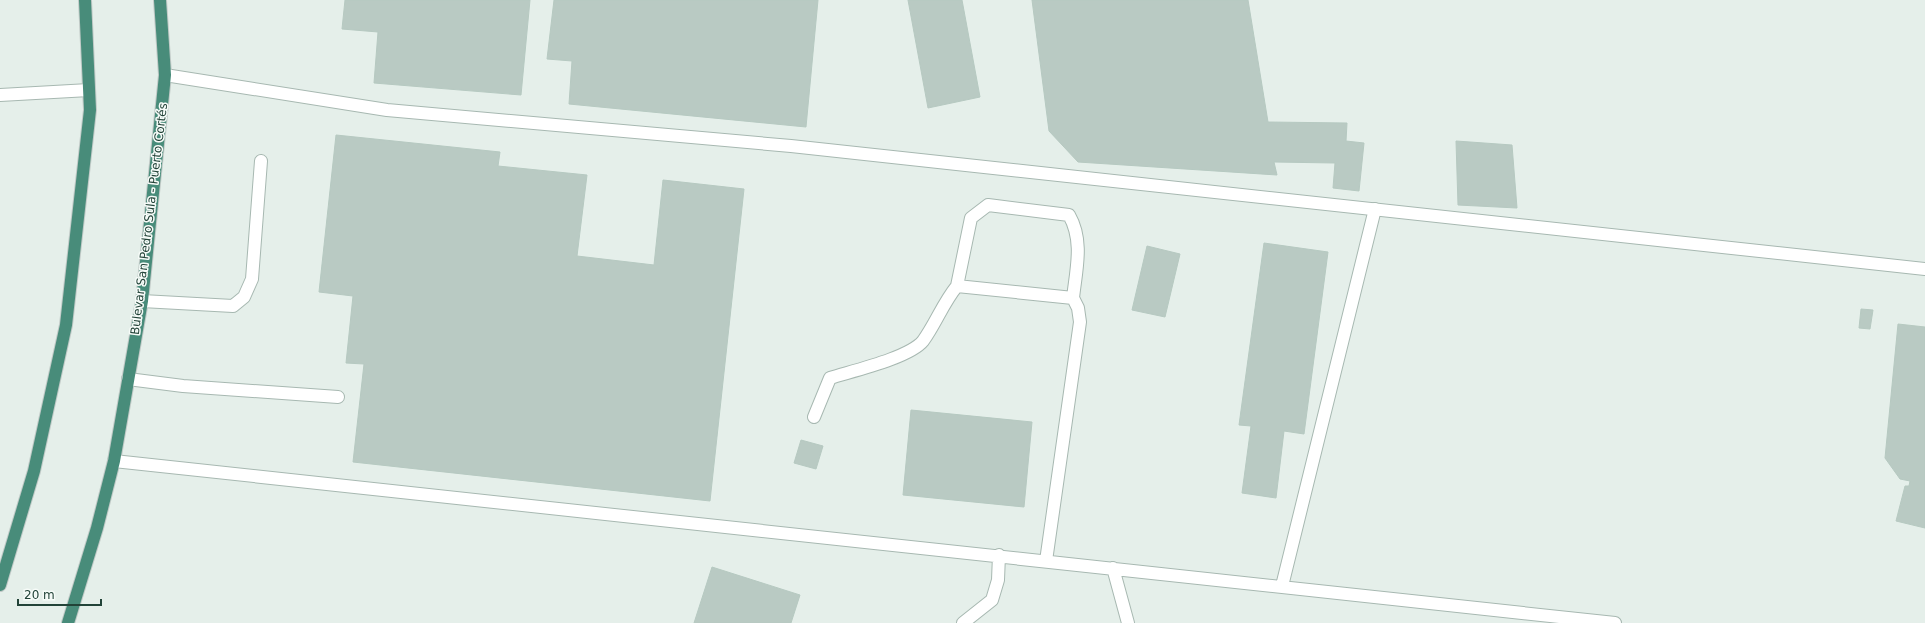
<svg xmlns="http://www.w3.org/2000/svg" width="1925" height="623" font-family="'DejaVu Sans',sans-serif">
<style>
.building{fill:#b9cac3;stroke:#b6c9c1}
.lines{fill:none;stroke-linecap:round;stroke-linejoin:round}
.service-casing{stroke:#a7b8b1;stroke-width:14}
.minor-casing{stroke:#a7b8b1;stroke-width:14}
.trunk-casing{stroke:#c1cac7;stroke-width:14}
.service{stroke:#fff;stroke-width:12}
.minor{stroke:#fff;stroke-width:12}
.trunk{stroke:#488c7a;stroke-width:12}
.labels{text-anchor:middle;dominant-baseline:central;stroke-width:3;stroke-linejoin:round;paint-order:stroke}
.street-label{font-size:12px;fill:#224338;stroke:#f6fbf8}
</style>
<rect width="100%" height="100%" fill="#e5efea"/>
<path class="building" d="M345,0H530L521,95L374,83L378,32L342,29Z
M554,0H818L806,127L569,104L572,61L547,59Z
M908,0H962L980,97L928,108Z
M1032,0H1248L1268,122L1347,123L1346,141L1364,143L1359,191L1333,188L1335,163L1274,162L1277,175L1078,162L1049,131Z
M336,135L500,152L498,166L587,175L577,256L654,265L663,180L744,189L710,501L353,462L364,364L346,363L353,296L319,292Z
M1456,141L1512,145L1517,208L1458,205Z
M1264,243L1328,252L1304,434L1284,431L1276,498L1242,493L1251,426L1239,425Z
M1147,246L1180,254L1165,317L1132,310Z
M1861,309L1873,310L1870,329L1859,328Z
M1898,324L1925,327V528L1896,521L1905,486H1909L1910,481L1900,479L1885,458Z
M911,410L1032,422L1024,507L903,495Z
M801,440L823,446L816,469L794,463Z
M712,567L800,595L791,623H694Z"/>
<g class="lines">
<g class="service-casing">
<path id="service" d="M957,286L971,218L988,205L1069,215C1084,241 1076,270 1073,298
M142,301L233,306L244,297L252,279L261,161
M128,379L183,386L338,397
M814,417L830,378C852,371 909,358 923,341C936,323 943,303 957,286L1073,298L1078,308L1080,322L1046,561
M114,461L1615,623
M1113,568L1128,623
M1282,586L1375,209
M963,623L992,600L998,580L999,555"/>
</g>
<g class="minor-casing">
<path id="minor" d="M165,75L387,110L791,146L1925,269
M0,95L89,90"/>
</g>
<g class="trunk-casing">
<path id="trunk" d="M0,585L34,471L66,325L90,110L85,0
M68,623L97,528L114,461L142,301L165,75L160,0"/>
</g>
<use href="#service" class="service"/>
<use href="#minor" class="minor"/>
<use href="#trunk" class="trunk"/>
</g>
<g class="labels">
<g class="street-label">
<text transform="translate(149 219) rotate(-83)">Bulevar San Pedro Sula - Puerto Cortés</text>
</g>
</g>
<path d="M18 599v6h83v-6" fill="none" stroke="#224338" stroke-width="2"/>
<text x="24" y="599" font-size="12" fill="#224338" stroke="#f6fbf8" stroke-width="3" paint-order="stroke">20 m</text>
</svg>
